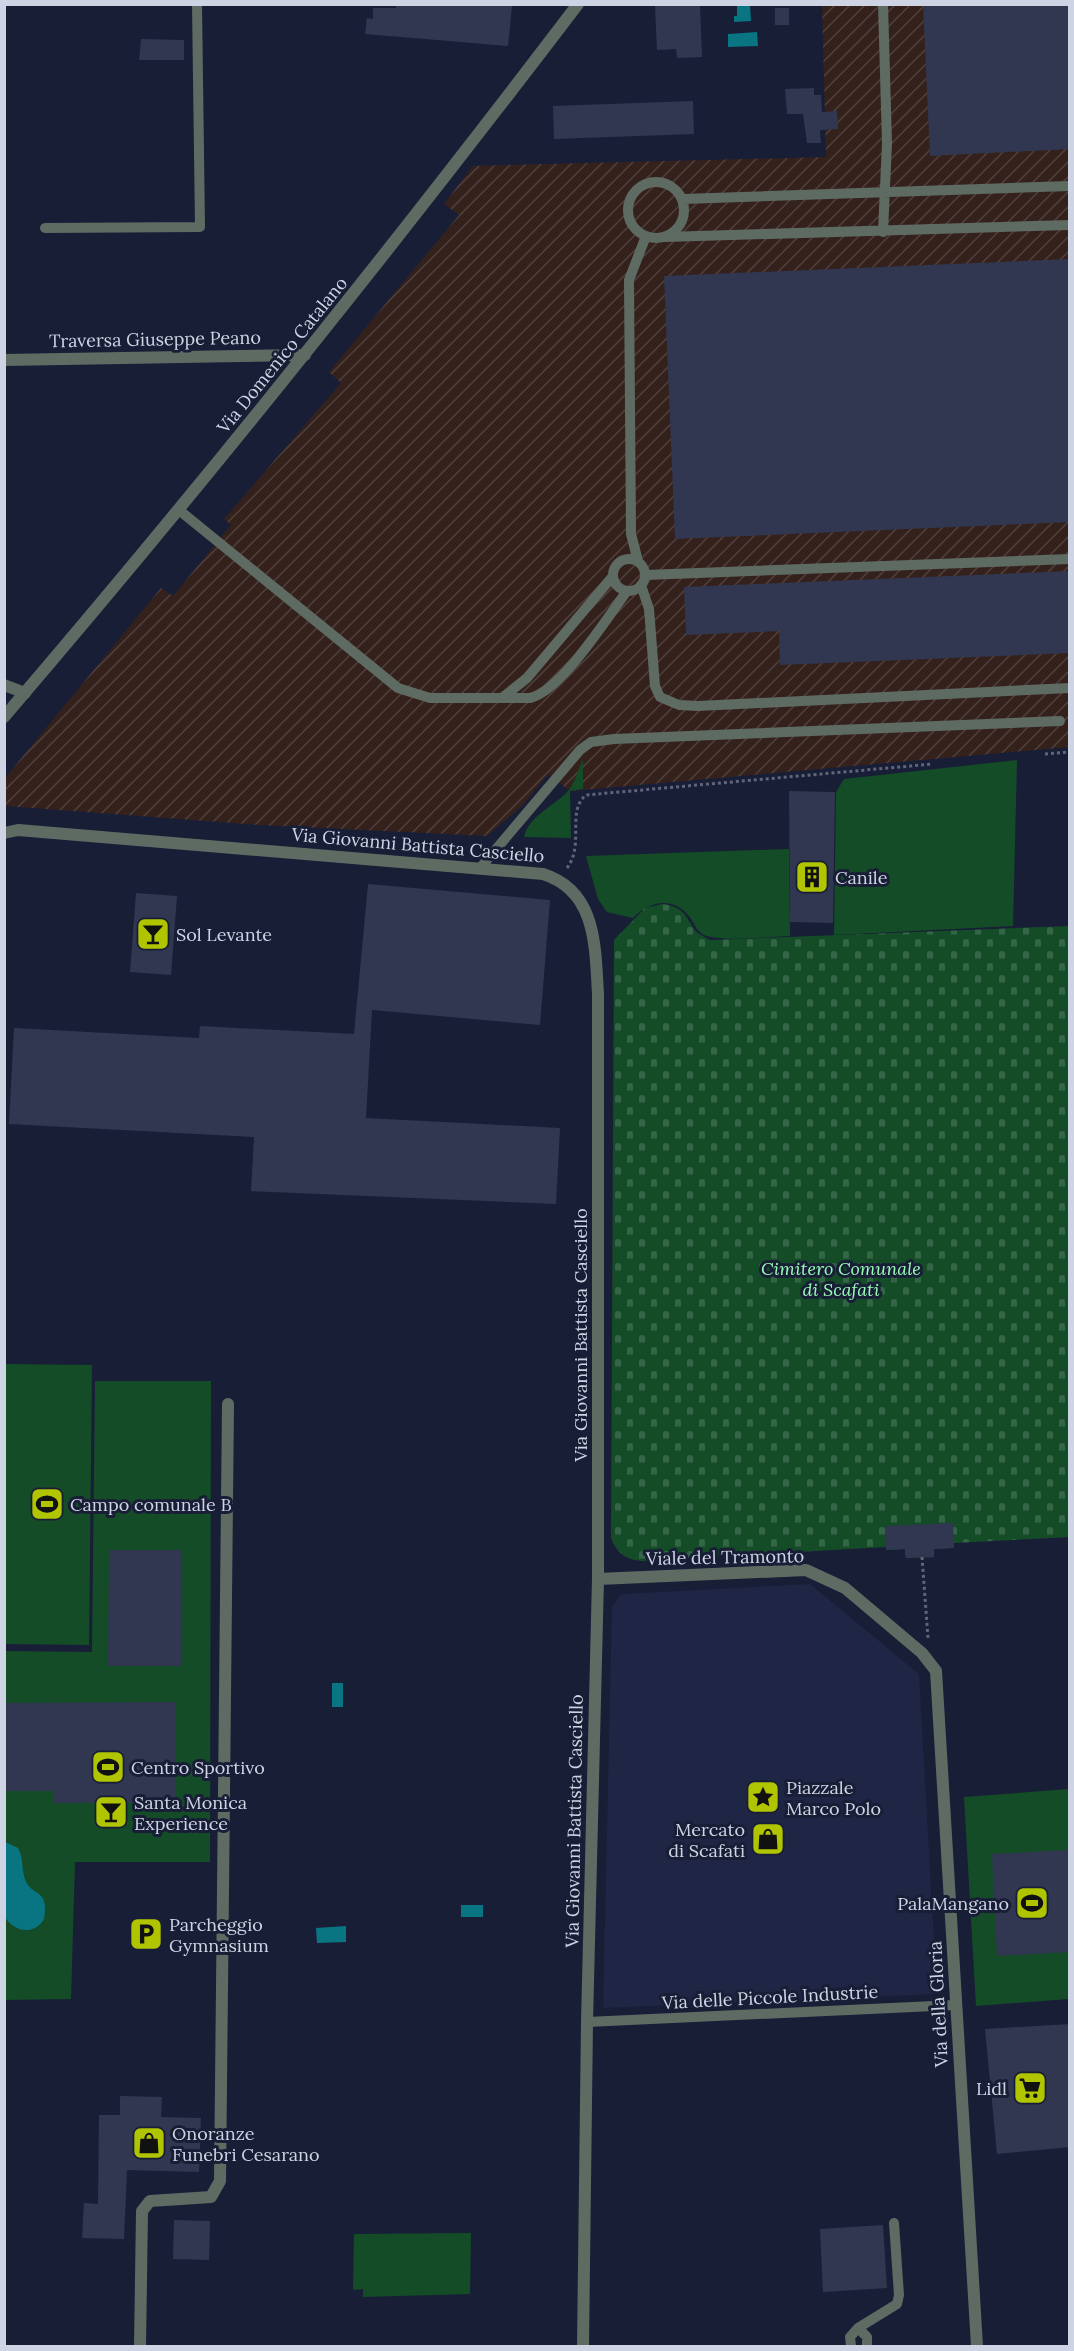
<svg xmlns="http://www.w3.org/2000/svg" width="1074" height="2351" font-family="Lora,serif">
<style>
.built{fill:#1f2544}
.industrial{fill:url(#industrial-furrows)}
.grass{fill:#144c28}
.cemetery{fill:url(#cemetery-stones)}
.water{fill:#097583}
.building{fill:#313751}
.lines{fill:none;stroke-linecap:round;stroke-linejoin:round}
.path{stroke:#60657a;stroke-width:3;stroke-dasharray:3 3;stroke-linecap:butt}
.service{stroke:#5e6b63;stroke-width:10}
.minor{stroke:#5e6b63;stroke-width:12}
.tertiary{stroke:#5e6b63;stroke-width:12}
.labels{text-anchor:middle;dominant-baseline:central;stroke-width:6;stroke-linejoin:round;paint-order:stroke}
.street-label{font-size:18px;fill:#cfd4e4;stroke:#181e36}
.poi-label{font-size:18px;fill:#cfd4e4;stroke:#181e36;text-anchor:start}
.park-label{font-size:18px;font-style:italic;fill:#98fdb4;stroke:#181e36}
</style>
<defs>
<pattern id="industrial-furrows" width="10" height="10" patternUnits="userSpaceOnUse" patternTransform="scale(1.5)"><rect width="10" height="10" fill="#34211c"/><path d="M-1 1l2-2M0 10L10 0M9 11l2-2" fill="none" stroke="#50403d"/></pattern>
<pattern id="cemetery-stones" width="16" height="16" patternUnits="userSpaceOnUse" patternTransform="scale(1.5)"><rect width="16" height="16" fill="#144c28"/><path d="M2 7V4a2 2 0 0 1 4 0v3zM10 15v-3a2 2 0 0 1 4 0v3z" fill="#356547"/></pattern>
</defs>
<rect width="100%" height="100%" fill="#181e36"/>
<path class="built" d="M810,1584L919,1674L937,1994L603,2008L612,1607L621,1594Z"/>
<path class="industrial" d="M822,5H1069V747L570,791L548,774L522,806L487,836L258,825L5,806V778L161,588L173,596L231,525L224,519L341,383L329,372L459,215L444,204L473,166L826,157Z"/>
<path class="grass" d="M583,760V789L570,791L571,838L524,837C529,815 555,806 569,790C575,782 578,769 583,760Z
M1017,760L1013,926L834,935L836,792L844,779Z
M789,849L790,936C768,937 731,941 711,937C694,934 696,922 686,913C669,896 648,903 633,918L607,912L598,899L586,856Z
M5,1364L92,1365L89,1645L5,1644Z
M95,1381H211L210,1862H75L71,1999L5,2000L4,1651L92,1652Z
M1069,1789V1999L976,2006L964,1797Z
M471,2233L470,2294L363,2297V2289L353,2290L354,2234Z"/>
<path class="cemetery" d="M662,904C683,907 684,913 694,929C697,934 705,937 710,940L1069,926V1537L954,1543V1548L934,1549V1557L906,1558L905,1549L887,1550L886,1547L641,1561C625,1559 617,1553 611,1538L614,940L645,908Z"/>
<path class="water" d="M737,5H750L751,21L734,22V16H737Z
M757,32L758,46L728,47V34Z
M332,1683H343V1707H332Z
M5,1842L18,1848C24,1858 21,1871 26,1882C34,1897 49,1889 44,1919C34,1936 14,1932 5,1917Z
M461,1905H483V1917H461Z
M346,1926V1942L317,1943L316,1928Z"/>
<path class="building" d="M396,4L512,6L508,46L365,34L367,18L373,19V8H396Z
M923,4H1070V149L930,156Z
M700,5L702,57L677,58L676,49L657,50L655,6Z
M775,8H789V25H775Z
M141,39L184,40V60H139Z
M814,88V95H821L822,112L837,111L838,129L820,130L821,143H807L803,114H787L785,89Z
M693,101L694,134L554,139L553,106Z
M1070,259V522L675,539L664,276Z
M1070,571V653L780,665L779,631L686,635L684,587Z
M789,791L835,792L833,923L790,922Z
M368,884L550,900L540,1025L372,1010L366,1118L560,1128L556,1204L251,1191L254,1137L9,1124L14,1028L199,1038L200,1026L354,1034Z
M136,893L177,896L171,975L130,972Z
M953,1523L954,1548L934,1549V1557L906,1558L905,1549L886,1550L885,1526Z
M109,1550H182L181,1666H108Z
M176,1702V1803H53V1791H4V1703Z
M1070,1850V1952L997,1956L992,1854Z
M1070,2024V2147L997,2154L985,2029Z
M120,2096L162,2097L161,2117L201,2118L199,2172L127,2170L124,2239L82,2238L84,2203L98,2204L99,2115H120Z
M174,2220L210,2221L209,2260L173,2259Z
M883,2225L887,2288L823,2292L820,2229Z"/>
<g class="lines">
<path class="path" d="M1045,754L1070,752
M567,868C585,844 566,811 586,795L933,764
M922,1557L928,1638"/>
<path class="service" d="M628 210a28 28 0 1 1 56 0a28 28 0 1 1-56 0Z
M683,199L1070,186
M45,228L200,227L197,4
M883,232L887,143L883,4
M665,237L1070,225
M179,510L398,688L430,698H530C561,691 607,618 627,591
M613 575a16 16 0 1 1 32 0a16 16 0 1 1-32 0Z
M638,561L631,534L629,280L646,236
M645,575L1070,559
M641,585L649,609L655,686L660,697L679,705L698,706L1070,688
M502,698L527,678L613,576
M481,867L580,750L591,742L614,739L1060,721
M587,2022L956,2005
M858,2328L867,2337V2346
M851,2346L850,2337L858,2328L897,2304L899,2295L894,2223"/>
<path class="minor" d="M4,360L305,355
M4,685L25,693
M598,1579L806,1570L845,1588L922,1653L936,1671L977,2346
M140,2346L142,2211L150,2201L211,2197L220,2181L228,1404"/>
<path class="tertiary" d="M4,717C203,485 393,247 578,4
M4,833L18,830L543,874C597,891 595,947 598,994V1579L587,2022L583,2346"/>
</g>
<defs>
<g id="building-square" transform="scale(1.725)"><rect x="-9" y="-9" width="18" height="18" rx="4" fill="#b0c500" stroke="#181e36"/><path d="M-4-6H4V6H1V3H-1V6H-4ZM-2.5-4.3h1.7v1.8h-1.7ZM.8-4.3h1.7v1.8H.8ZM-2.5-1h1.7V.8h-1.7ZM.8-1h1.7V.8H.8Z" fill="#111"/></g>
<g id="bar-square" transform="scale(1.725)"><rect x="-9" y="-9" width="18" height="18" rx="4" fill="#b0c500" stroke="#181e36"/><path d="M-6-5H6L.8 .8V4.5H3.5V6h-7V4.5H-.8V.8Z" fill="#111"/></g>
<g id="stadium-square" transform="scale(1.725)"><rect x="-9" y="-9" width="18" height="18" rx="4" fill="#b0c500" stroke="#181e36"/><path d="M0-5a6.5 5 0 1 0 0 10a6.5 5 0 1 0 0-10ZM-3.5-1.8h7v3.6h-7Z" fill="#111"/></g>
<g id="sight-square" transform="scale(1.725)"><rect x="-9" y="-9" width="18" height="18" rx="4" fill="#b0c500" stroke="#181e36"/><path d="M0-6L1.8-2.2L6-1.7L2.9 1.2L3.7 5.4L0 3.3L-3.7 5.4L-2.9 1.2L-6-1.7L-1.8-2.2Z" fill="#111"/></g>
<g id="shop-square" transform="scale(1.725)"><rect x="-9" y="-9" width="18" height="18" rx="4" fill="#b0c500" stroke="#181e36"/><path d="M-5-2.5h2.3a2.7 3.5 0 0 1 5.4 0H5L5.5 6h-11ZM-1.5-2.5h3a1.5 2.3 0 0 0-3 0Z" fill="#111"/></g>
<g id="parking-square" transform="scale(1.725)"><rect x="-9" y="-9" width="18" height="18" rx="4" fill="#b0c500" stroke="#181e36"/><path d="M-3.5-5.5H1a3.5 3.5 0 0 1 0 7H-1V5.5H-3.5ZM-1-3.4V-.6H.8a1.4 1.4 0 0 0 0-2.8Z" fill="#111"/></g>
<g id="supermarket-square" transform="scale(1.725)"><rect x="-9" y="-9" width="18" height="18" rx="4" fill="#b0c500" stroke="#181e36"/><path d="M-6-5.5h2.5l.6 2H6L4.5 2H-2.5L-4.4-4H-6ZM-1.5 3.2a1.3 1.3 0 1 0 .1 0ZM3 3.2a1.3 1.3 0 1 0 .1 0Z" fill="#111"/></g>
</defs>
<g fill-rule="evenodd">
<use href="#building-square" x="812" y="877"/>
<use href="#bar-square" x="153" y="934"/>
<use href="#stadium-square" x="47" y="1504"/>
<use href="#stadium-square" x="108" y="1767"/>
<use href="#sight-square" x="763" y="1797"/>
<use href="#bar-square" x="111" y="1812"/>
<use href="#shop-square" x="768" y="1839"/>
<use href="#stadium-square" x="1032" y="1903"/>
<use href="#parking-square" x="146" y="1934"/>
<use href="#supermarket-square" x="1030" y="2088"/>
<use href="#shop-square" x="149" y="2143"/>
</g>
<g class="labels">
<g class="street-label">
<text transform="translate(155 339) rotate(-1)">Traversa Giuseppe Peano</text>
<text transform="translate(282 355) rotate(-51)">Via Domenico Catalano</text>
<text transform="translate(418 845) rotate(5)">Via Giovanni Battista Casciello</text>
<text transform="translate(580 1335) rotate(-90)">Via Giovanni Battista Casciello</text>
<text transform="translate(725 1557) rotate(-1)">Viale del Tramonto</text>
<text transform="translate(574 1821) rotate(-89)">Via Giovanni Battista Casciello</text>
<text transform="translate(770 1997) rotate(-3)">Via delle Piccole Industrie</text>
<text transform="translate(938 2004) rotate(-93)">Via della Gloria</text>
</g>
<g class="poi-label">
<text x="835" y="877">Canile</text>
<text x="176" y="934">Sol Levante</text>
<text x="70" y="1504">Campo comunale B</text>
<text x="131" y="1767">Centro Sportivo</text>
<text x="786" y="1787">Piazzale<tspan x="786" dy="21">Marco Polo</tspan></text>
<text x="134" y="1802">Santa Monica<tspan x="134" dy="21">Experience</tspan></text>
<text x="745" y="1829" text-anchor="end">Mercato<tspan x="745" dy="21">di Scafati</tspan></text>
<text x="1009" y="1903" text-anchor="end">PalaMangano</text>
<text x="169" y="1924">Parcheggio<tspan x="169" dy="21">Gymnasium</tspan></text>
<text x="1007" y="2088" text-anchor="end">Lidl</text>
<text x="172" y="2133">Onoranze<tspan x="172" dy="21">Funebri Cesarano</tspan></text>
</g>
<g class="park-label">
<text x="841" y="1268">Cimitero Comunale<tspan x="841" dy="21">di Scafati</tspan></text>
</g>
</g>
<rect width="1074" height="2351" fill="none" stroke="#cfd4e4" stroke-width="12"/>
</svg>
